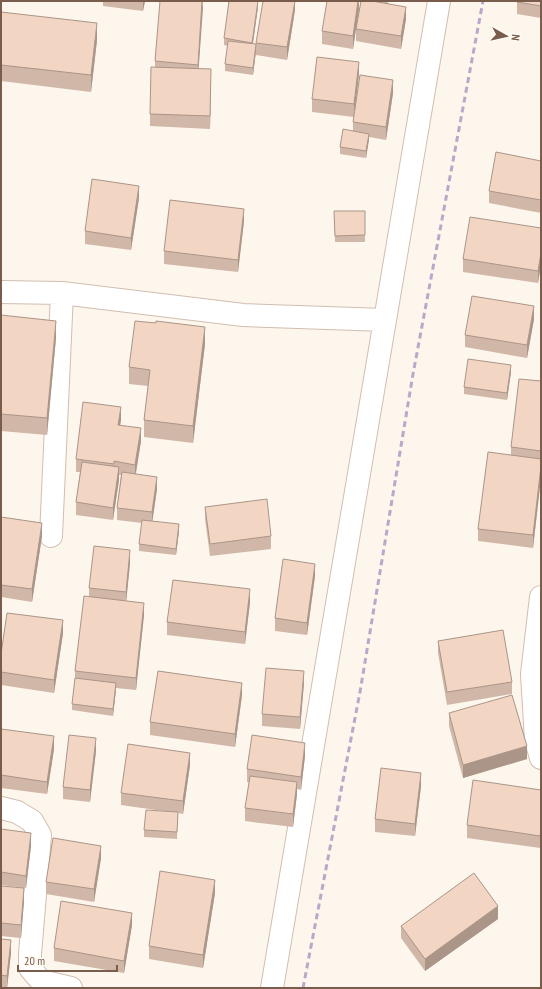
<svg xmlns="http://www.w3.org/2000/svg" width="542" height="989" font-family="'PT Sans Narrow',sans-serif">
<style>
.lines{fill:none;stroke-linecap:round;stroke-linejoin:round}
.minor-casing{stroke:#d1beb0;stroke-width:24}
.minor{stroke:#fff;stroke-width:22}
.rail{stroke:#b9a8c9;stroke-width:3;stroke-dasharray:6 4;stroke-linecap:butt}
.wall{fill:#d1b7a8}
.shaded-wall{fill:#aa9588}
.building{fill:#f3d5c3;stroke:#aa9588}
</style>
<rect width="100%" height="100%" fill="#fdf6ec"/>
<g class="lines">
<g class="minor-casing">
<path id="minor" d="M1,292L62,293L243,315L385,320L439,1
M51,536L62,293
M541,597L532,674L536,740L541,758
M1,808L17,812L32,821L40,835L30,954V968L41,981L71,988
M272,988L385,320"/>
</g>
<use href="#minor" class="minor"/>
<path class="rail" d="M303,988L360,692L413,374L483,1"/>
</g>
<path class="wall" d="M103,1H145L143,11L103,6Z
M203,1L198,68L211,81L210,129L150,126V114L155,67V61Z
M295,1V10L287,60L256,55V43Z
M359,1V9L353,49L322,44V31Z
M361,1H388V3L406,19L401,49L356,41V29Z
M517,1H541V18L517,14Z
M258,7L253,44L256,51L253,75L225,71V64L228,46L224,45V38Z
M1,12L97,40L91,92L1,81Z
M359,74L354,117L312,112V99Z
M393,93L386,140L369,137L366,158L340,154V147L353,131V122Z
M541,161V213L489,203V191Z
M139,198L131,250L85,244V231Z
M365,211V242H335L334,218Z
M244,221L238,272L164,264V251Z
M541,228V265L538,283L463,272V259Z
M1,315L56,338L47,435L1,431Z
M534,319L527,358L465,347V335Z
M205,344L193,443L144,437V420L148,386L129,384V367Z
M511,372L507,400L464,394V387Z
M541,381V478L533,548L478,541V529L511,455V447Z
M121,420L120,425L141,441L136,474L157,489L152,521L179,531L176,555L139,551V544L142,523L117,520V508L121,475H119V480L113,520L76,515V502L80,472H76V459Z
M205,507L271,536V549L210,556L205,519Z
M1,517L42,536L32,602L1,597Z
M130,563L126,601L144,615L136,690L116,688L113,716L72,710V704L75,678V671L89,597V588Z
M315,576L307,635L275,631V618Z
M250,602L245,644L167,635V622Z
M63,633L54,693L1,685V654Z
M438,641L512,682V694L447,705L438,653Z
M304,683L300,729L262,726V714Z
M242,695L235,747L150,735V722Z
M449,713L527,759L463,778L449,726Z
M1,729L54,749L47,794L1,788Z
M96,751L90,802L63,799V787Z
M305,756L301,790L297,789V794L293,827L245,821V808L249,782H247V769Z
M190,765L183,814L178,813L177,839L144,837V830L163,811L121,805V793Z
M421,786L415,836L375,832V819Z
M541,790V842L540,848L467,838V825Z
M1,829L31,846L26,888L1,885Z
M101,858L94,902L46,894V882Z
M1,886L24,901L21,938L1,936Z
M215,893L203,968L149,959V946Z
M498,919L425,971L401,938V926Z
M132,925L124,973L54,961V948Z
M1,939L11,953L7,988L1,987Z"/>
<path class="shaded-wall" d="M143,1H145L143,11Z
M202,1L203,8L198,78V65Z
M258,1V7L252,49V43Z
M295,1V10L287,60V47Z
M358,1H359V9L353,49V36Z
M406,7V19L401,49V36Z
M97,23V40L91,92V75Z
M256,44V51L253,75V68Z
M359,62V74L354,117V104Z
M211,69V81L210,129V116Z
M393,80V93L386,140V127Z
M369,134V140L366,158V151Z
M139,186V198L131,250V238Z
M244,209V221L238,272V260Z
M541,253V265L538,283V271Z
M534,306V319L527,358V345Z
M56,321V338L47,435V418Z
M205,327V344L193,443V426Z
M511,365V372L507,400V393Z
M121,407V420L118,437V425Z
M141,428V441L135,477V465Z
M541,466V478L533,548V535Z
M119,467V480L113,520V508Z
M157,477V489L152,524V512Z
M42,523V536L32,602V589Z
M179,524V531L176,555V549Z
M130,550V563L126,604V592Z
M315,564V576L307,635V623Z
M250,589V602L245,644V632Z
M144,603V615L136,690V678Z
M63,620V633L54,693V680Z
M304,671V683L300,729V717Z
M116,683V690L113,716V709Z
M242,683V695L235,747V734Z
M54,736V749L47,794V782Z
M96,738V751L90,802V790Z
M305,743V756L301,790V777Z
M527,746V759L463,778V765Z
M190,753V765L183,814V801Z
M421,773V786L415,836V824Z
M297,782V794L293,827V814Z
M541,830V842L540,848V836Z
M31,833V846L26,888V876Z
M101,846V858L94,902V889Z
M215,880V893L203,968V955Z
M24,888V901L21,938V925Z
M498,906V919L425,971V959Z
M132,913V925L124,973V961Z
M11,940V953L7,988V976Z"/>
<path class="building" d="M160,1H202L198,65L155,61Z
M229,1H258L252,43L224,38Z
M263,1H295L287,47L256,43Z
M327,1H358L353,36L322,31Z
M361,1H372L406,7L401,36L356,29Z
M517,1H541V6L517,2Z
M1,12L97,23L91,75L1,65Z
M228,41L256,44L253,68L225,64Z
M317,57L359,62L354,104L312,99Z
M151,67L211,69L210,116L150,114Z
M360,75L393,80L386,127L353,122Z
M343,129L369,134L366,151L340,147Z
M496,152L541,161V200L489,191Z
M92,179L139,186L131,238L85,231Z
M170,200L244,209L238,260L164,251Z
M334,211H365V235L335,236Z
M470,217L541,228V253L538,271L463,259Z
M472,296L534,306L527,345L465,335Z
M1,315L56,321L47,418L1,414Z
M135,321L156,323V321L205,327L193,426L144,420L150,370L129,367Z
M468,359L511,365L507,393L464,387Z
M519,379L541,381V451L511,447Z
M83,402L121,407L118,425L141,428L135,465L114,461V464L76,459Z
M488,452L541,459V466L533,535L478,529Z
M82,462L119,467L113,508L76,502Z
M122,472L157,477L152,512L117,508Z
M267,499L271,536L210,544L205,507Z
M1,517L42,523L32,589L1,585Z
M142,520L179,524L176,549L139,544Z
M94,546L130,550L126,592L89,588Z
M283,559L315,564L307,623L275,618Z
M173,580L250,589L245,632L167,622Z
M84,596L144,603L136,678L75,671Z
M7,613L63,620L54,680L1,672V654Z
M503,630L512,682L447,692L438,641Z
M266,668L304,671L300,717L262,714Z
M158,671L242,683L235,734L150,722Z
M75,678L116,683L113,709L72,704Z
M512,695L527,746L463,765L449,713Z
M1,729L54,736L47,782L1,775Z
M69,735L96,738L90,790L63,787Z
M252,735L305,743L301,777L247,769Z
M128,744L190,753L183,801L121,793Z
M381,768L421,773L415,824L375,819Z
M250,776L297,782L293,814L245,808Z
M473,780L541,790V830L540,836L467,825Z
M146,810L178,812L177,832L144,830Z
M1,829L31,833L26,876L1,872Z
M53,838L101,846L94,889L46,882Z
M160,871L215,880L203,955L149,946Z
M474,873L498,906L425,959L401,926Z
M1,886L24,888L21,925L1,923Z
M61,901L132,913L124,961L54,948Z
M1,939L11,940L7,976L1,975Z"/>
<rect width="542" height="989" fill="none" stroke="#7a5c4d" stroke-width="4"/>
<g transform="translate(506 36) rotate(98)" stroke="#fffaf3" stroke-width="3" paint-order="stroke">
<path d="M0-3L7 15L0 10L-7 15Z" fill="#7a5c4d"/>
<text y="-6" font-size="11" font-weight="bold" text-anchor="middle" fill="#7a5c4d">N</text>
</g>
<path d="M18 965v6h99v-6" fill="none" stroke="#7a5c4d" stroke-width="2"/>
<text x="24" y="965" font-size="12" fill="#7a5c4d" stroke="#fffaf3" stroke-width="3" paint-order="stroke">20 m</text>
</svg>
